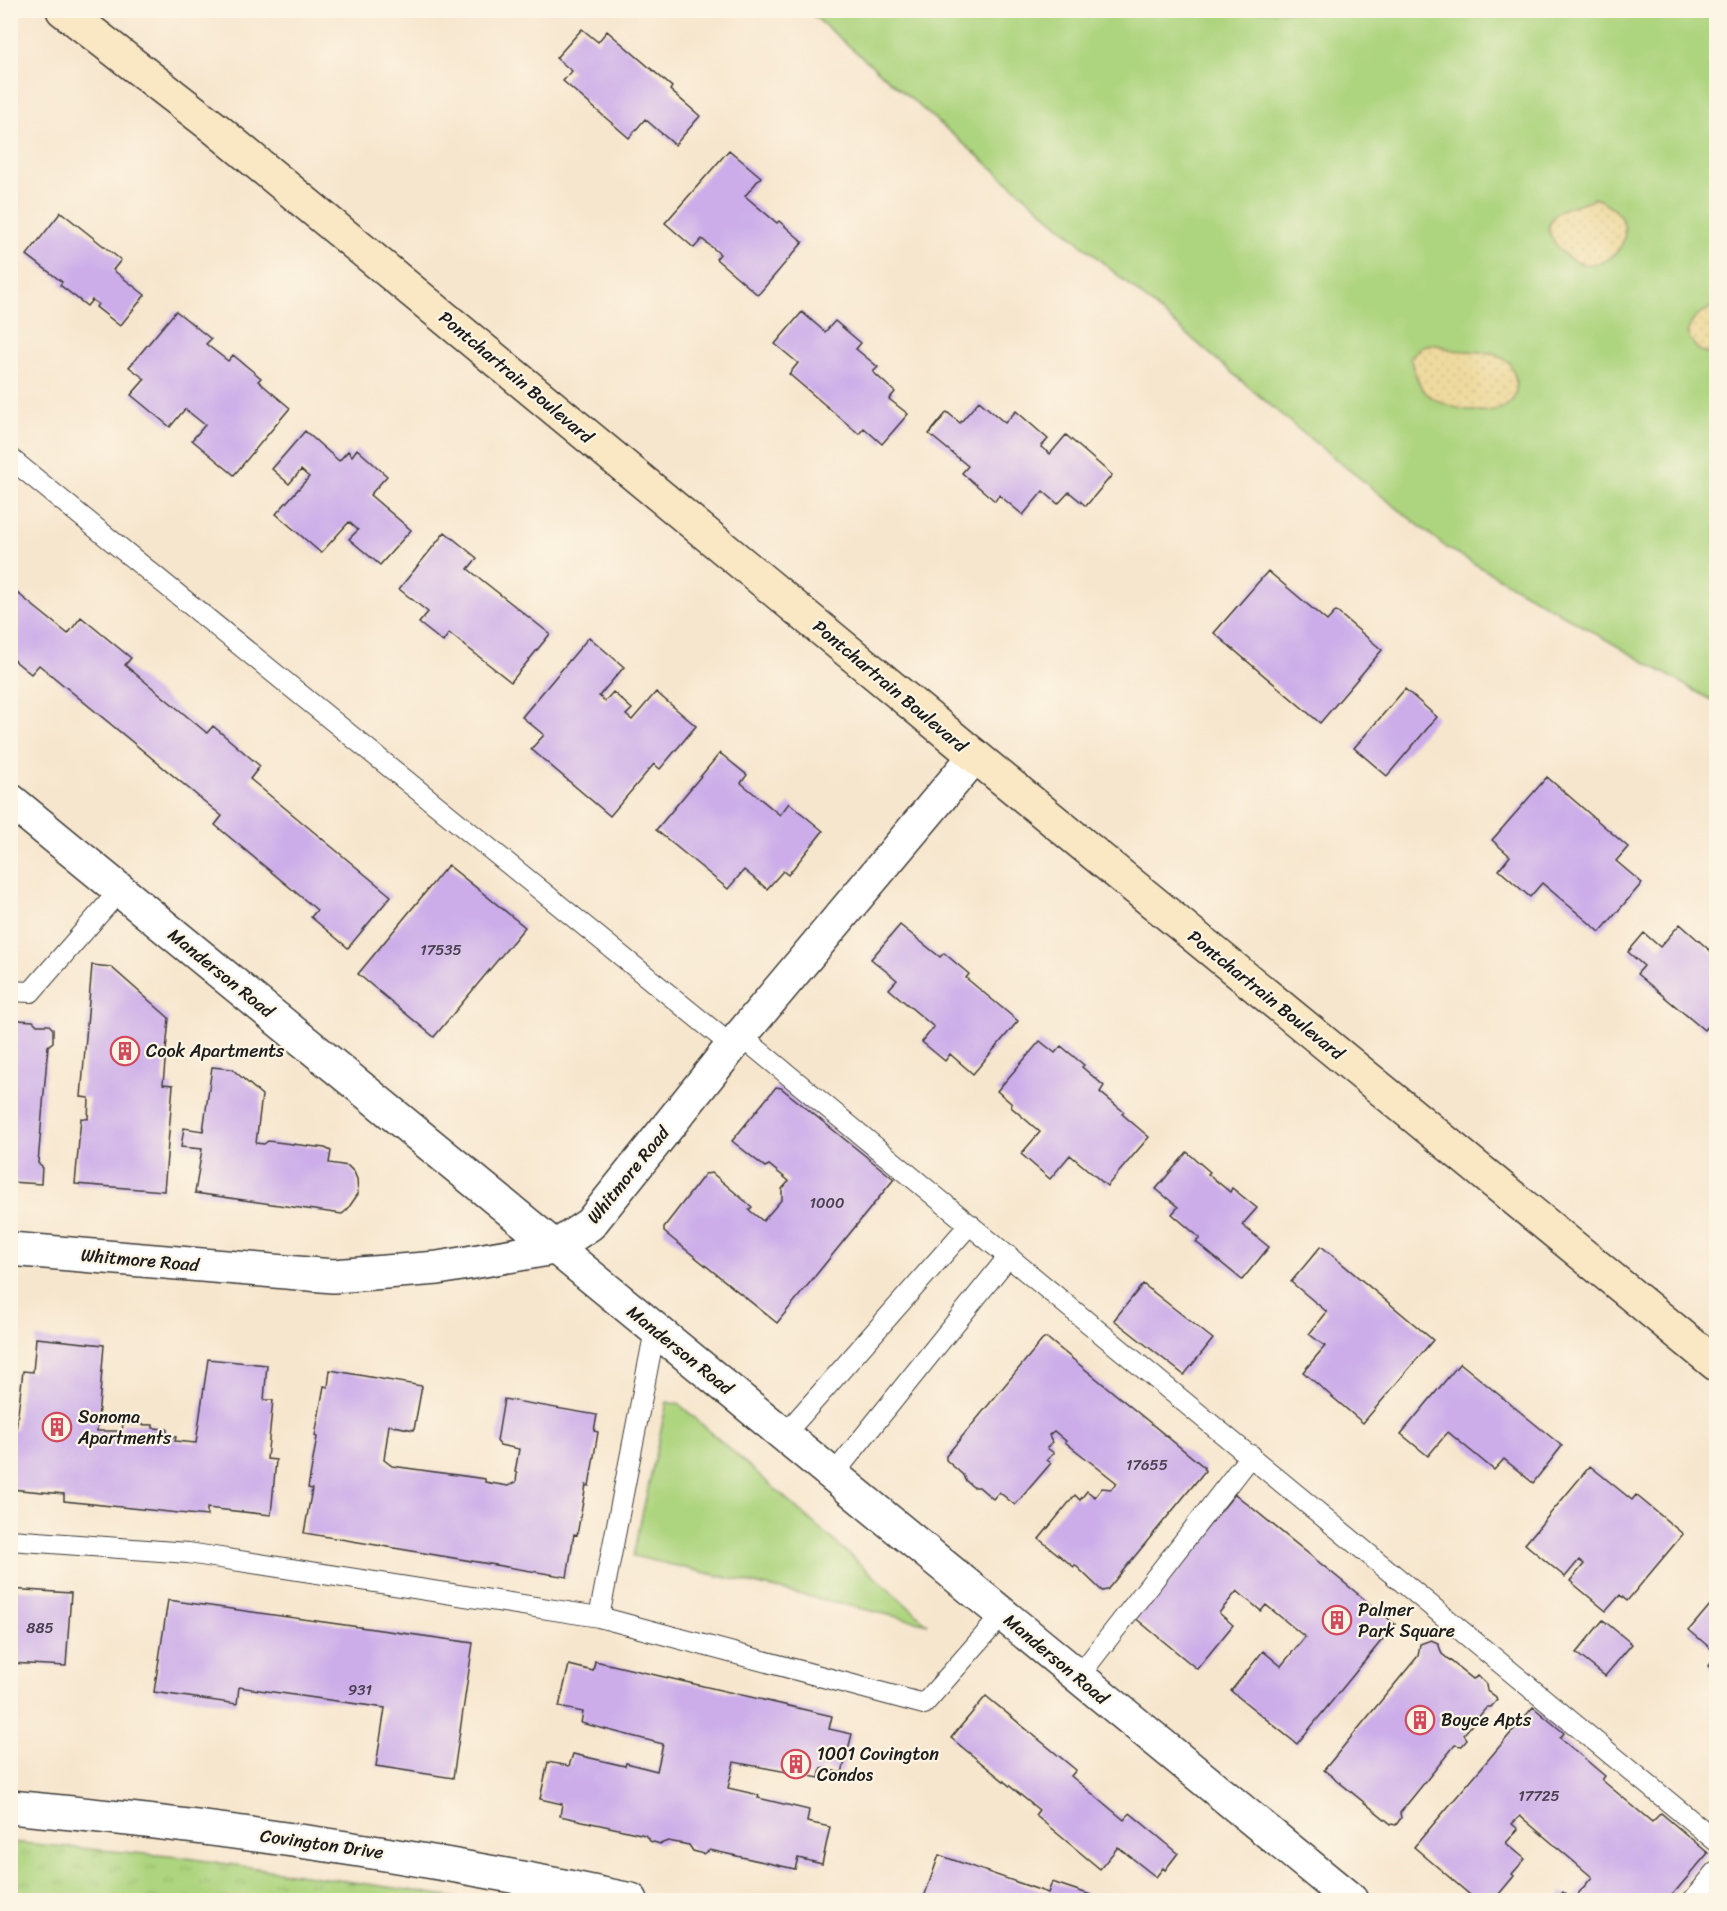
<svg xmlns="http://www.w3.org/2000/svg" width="1727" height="1911" font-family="Sriracha,sans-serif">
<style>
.green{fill:#add47e;stroke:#64784d;stroke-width:1.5}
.sand{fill:url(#sand-dots);stroke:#857b5d;stroke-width:1.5}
.park{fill:url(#park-tufts);stroke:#64784d;stroke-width:1.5}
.building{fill:#ccade9}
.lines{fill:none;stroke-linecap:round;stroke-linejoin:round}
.lane-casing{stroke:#3d3a37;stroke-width:22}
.street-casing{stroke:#3d3a37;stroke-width:36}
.secondary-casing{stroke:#3d3a37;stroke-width:36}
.lane{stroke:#fff;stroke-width:20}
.street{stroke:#fff;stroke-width:33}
.secondary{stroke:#fae7c3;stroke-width:33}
.labels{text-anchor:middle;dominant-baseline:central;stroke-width:4.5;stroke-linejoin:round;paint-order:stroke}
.number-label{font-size:15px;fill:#48404f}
.street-label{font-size:18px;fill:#1c1c1c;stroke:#fcf5e5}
.poi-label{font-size:18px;fill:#1c1c1c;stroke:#fcf5e5;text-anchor:start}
</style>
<defs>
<pattern id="sand-dots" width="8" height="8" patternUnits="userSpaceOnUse" patternTransform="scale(1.5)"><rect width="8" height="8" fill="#eeda9e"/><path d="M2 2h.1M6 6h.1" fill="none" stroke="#ccba88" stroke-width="1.8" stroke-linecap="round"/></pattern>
<pattern id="park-tufts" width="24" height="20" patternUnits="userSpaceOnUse" patternTransform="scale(1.5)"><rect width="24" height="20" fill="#add47e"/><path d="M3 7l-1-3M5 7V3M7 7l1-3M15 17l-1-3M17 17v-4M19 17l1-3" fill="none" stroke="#94b56c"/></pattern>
</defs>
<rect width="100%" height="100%" fill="#fcf5e5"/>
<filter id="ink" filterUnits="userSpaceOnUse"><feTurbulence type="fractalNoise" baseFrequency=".0167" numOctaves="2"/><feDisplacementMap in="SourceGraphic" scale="12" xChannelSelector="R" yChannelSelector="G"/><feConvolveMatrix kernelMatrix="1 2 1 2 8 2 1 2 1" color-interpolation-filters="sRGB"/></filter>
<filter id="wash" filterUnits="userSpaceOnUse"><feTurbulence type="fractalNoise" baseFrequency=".008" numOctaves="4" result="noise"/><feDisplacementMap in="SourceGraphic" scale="24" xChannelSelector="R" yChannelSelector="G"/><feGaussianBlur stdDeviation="1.35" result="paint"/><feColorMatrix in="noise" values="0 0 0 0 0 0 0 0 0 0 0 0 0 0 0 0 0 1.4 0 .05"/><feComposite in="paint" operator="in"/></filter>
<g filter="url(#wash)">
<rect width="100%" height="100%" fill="#f7e6ce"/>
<path class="green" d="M808,11H1716V703L1447,548L1298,429Z
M667,1402L680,1405L928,1624L633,1556Z"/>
<path class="sand" d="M1594,198C1671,226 1584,312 1548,230C1549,226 1551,220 1554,216C1561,206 1582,205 1594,198Z
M1713,307H1716V354C1701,356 1693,346 1687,333C1692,318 1699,313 1713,307Z
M1434,344L1452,350L1493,353L1509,362C1542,426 1453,418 1425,392C1417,384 1414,369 1410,358L1422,346Z"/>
<path class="park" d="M10,1842L180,1857L436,1894L463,1900H11Z"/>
<g id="blocks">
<path class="building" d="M582,29L598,42L607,31L672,87L670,90L700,116L675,145L645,119L629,138L563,81L572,71L556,58Z
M729,150L761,177L745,196L777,223L779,221L803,242L758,295L716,259L720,254L702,239L694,248L665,223Z
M61,212L121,260L113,270L145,295L120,326L96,307L98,304L92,300L87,306L60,285L62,282L27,255Z
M176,311L211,339L206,344L228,361L233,355L261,378L258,381L290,408L234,475L192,440L205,425L185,409L170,427L131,395L145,379L129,367Z
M802,312L825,332L835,321L861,343L856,349L878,367L873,372L895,392L889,399L908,414L882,444L864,428L859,434L789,374L798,363L775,344Z
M979,401L1005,423L1016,411L1048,439L1041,447L1050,454L1066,435L1112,475L1086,506L1069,492L1058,504L1043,491L1023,515L999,495L995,501L962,473L968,466L929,434L947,412L960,423Z
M305,431L339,461L348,451L352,456L357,449L387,476L370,495L411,530L380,565L349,539L358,530L349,522L321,553L276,514L309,477L301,470L289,484L272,469Z
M445,532L477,558L468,569L550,634L511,682L449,633L443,642L419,623L428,612L399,589Z
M1268,571L1327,621L1336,611L1382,650L1320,723L1214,633Z
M10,587L68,634L81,617L131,658L125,665L207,733L213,726L260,766L250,779L391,896L348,948L311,917L317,910L215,825L222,816L39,665L31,674L10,657Z
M589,637L624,667L599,696L605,701L613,692L632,709L626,715L632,720L656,692L696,726L660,769L654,764L610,816L531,749L544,735L522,717Z
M1405,689L1437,717L1387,776L1354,748Z
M720,753L747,775L741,783L780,815L789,803L823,831L788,875L783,871L767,889L744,870L728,889L656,830Z
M1547,777L1628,847L1616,861L1642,883L1600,932L1542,883L1530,897L1499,870L1510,856L1492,840Z
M448,865L525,927L434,1037L358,974Z
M1680,924L1716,956V1022L1713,1019L1704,1030L1637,974L1644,966L1628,952L1644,933L1660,947Z
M900,925L940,957L944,953L969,974L966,978L1018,1021L973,1074L950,1054L945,1061L922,1042L934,1027L889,989L897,980L871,959Z
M92,965L111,967L169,1018L163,1084L173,1085L164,1191L75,1184L81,1118L88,1119L89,1098L81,1097Z
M18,1020L33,1021L37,1025H49L53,1029V1042L48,1046L38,1163L42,1166L41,1184L10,1182V1023L14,1024Z
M1040,1041L1055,1053L1061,1046L1084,1065L1082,1067L1104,1086L1100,1092L1124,1112L1122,1114L1149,1137L1107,1186L1070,1155L1050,1179L1021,1154L1040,1132L1011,1107L1012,1104L997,1091Z
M212,1067L232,1069L262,1095L256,1143L264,1144L268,1141L325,1148L331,1151L329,1163L348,1166L354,1172L357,1179L358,1194L347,1210L342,1214L195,1193L202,1149L181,1147L184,1128L203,1131Z
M776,1087L781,1088L894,1179L777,1323L664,1232V1227L705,1174L712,1173L752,1207L749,1210L763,1221L782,1199V1189L789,1181L769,1165L765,1167L732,1141Z
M1187,1152L1210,1172L1208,1174L1230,1192L1232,1188L1257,1208L1242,1225L1269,1247L1242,1280L1196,1242L1200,1238L1172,1214L1178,1207L1156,1189Z
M1321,1246L1433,1340L1363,1423L1303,1372L1325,1346L1309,1334L1327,1312L1291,1282Z
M1143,1284L1213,1339L1184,1375L1114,1320Z
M36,1338L104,1345L97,1431H122L123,1424L153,1425V1428L167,1429V1436L176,1437L175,1441L196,1443L208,1359L267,1365L264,1400H273L267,1459L276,1460L271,1515L207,1508V1516L64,1501V1494L10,1489V1430H16L23,1371L33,1372Z
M1044,1338H1047L1204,1467L1205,1471L1107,1590L1102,1591L1075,1565L1074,1567L1039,1539L1075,1495L1080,1500L1087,1491L1095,1497L1102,1488L1111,1489L1117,1483L1065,1442L1066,1441L1054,1431L1049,1435L1052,1443L1047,1448L1054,1453L1047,1460L1051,1463L1015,1505L999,1492L993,1499L979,1487H973L965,1480L963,1475L946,1460V1456Z
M1460,1363L1562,1446L1533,1483L1504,1459L1494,1470L1448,1432L1428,1456L1401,1434Z
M330,1370L422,1386L414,1430L389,1425L384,1460L392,1466L485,1479V1482L508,1486L516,1482L517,1473L515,1472L519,1449L500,1445L497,1441L504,1399L597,1415L594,1431L598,1432L589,1486L586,1485L577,1535L574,1534L567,1577L304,1533L312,1489L308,1488L317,1437L315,1436L324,1386L328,1387Z
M1590,1466L1632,1500L1636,1495L1683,1534L1627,1601L1620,1595L1606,1611L1570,1581L1584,1564L1579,1560L1565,1577L1525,1544Z
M1235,1494L1395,1624L1297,1744L1231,1691L1263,1651L1281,1666L1305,1637L1266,1605L1261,1611L1237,1591L1219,1613L1233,1625L1197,1669L1134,1617Z
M10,1589L71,1593L66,1666L10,1663Z
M1716,1598V1653L1689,1630Z
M168,1600L473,1643L453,1778L376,1766L385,1708L239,1687L237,1704L154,1692Z
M1603,1620L1632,1644L1605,1676L1576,1653Z
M1431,1640L1438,1643L1442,1654L1473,1679L1478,1676L1486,1684L1487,1690L1496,1697L1497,1700L1491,1707H1487L1464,1734L1467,1740L1462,1746L1455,1745L1400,1813L1401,1818L1396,1825L1391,1824L1324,1770L1418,1656L1420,1644Z
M1716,1656V1673L1708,1666Z
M595,1661L832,1716L829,1729L852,1734L842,1773L821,1768L819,1778L734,1762L728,1788L759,1795L758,1798L809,1810L807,1822L830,1827L822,1864L798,1858L795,1869L710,1850L704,1854L693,1851L689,1845L668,1841L660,1844L650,1841L645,1835L560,1816L562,1804L540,1799L548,1762L569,1766L573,1754L625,1766L626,1763L657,1771L663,1744L581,1723L583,1712L559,1707L569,1665L593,1671Z
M986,1696L1076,1770L1071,1776L1124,1820L1130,1813L1178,1853L1165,1870L1163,1868L1156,1877L1118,1847L1100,1869L1035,1815L1039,1810L951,1738Z
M1533,1707L1564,1733L1560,1738L1605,1776L1602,1780L1652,1822L1661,1813L1708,1853L1668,1900H1556L1563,1892L1573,1900L1592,1877L1520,1816L1512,1824L1518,1829L1506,1843L1525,1859L1512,1874L1514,1876L1494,1900H1476L1414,1847Z
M939,1855L1048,1893L1052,1882L1106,1900H923Z"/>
</g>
</g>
<g filter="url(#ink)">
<use href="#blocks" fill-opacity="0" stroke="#3d3a37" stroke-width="1.5"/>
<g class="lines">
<g class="lane-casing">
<path id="lane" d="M10,458L732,1046
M10,991L31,992L120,890
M741,1036L1716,1841
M784,1435L970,1224
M833,1475L1009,1256
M10,1540L188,1553L599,1617L655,1330
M599,1617L924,1704L1003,1614
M1078,1677L1251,1455
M1693,1900L1716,1872"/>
</g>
<g class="street-casing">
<path id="street" d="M10,800L1351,1900
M10,1249L333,1276L438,1268L554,1248L590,1224L732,1046L975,756
M10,1807C219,1826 426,1856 631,1900"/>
</g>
<g class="secondary-casing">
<path id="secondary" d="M63,10L216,129L975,756L1716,1364"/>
</g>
<use href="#lane" class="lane"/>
<use href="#street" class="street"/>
<use href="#secondary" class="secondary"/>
</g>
</g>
<defs>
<g id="building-ring" transform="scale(1.5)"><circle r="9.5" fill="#fcf5e5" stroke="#d1495b" stroke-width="1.5"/><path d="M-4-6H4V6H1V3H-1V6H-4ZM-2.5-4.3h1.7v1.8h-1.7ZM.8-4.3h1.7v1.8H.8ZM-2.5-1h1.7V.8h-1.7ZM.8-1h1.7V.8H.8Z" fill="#d1495b"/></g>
</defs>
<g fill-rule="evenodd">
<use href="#building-ring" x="125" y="1051"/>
<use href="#building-ring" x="57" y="1427"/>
<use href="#building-ring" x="1337" y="1620"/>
<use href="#building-ring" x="1420" y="1720"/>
<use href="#building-ring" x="796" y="1764"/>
</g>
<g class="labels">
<g class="number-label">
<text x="441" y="950">17535</text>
<text x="827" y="1203">1000</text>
<text x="1147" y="1465">17655</text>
<text x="40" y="1628">885</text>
<text x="360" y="1690">931</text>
<text x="1539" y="1796">17725</text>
</g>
<g class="street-label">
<text transform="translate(516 377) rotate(40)">Pontchartrain Boulevard</text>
<text transform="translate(890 686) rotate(40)">Pontchartrain Boulevard</text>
<text transform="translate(221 973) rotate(39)">Manderson Road</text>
<text transform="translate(1266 995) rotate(39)">Pontchartrain Boulevard</text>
<text transform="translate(628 1175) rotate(-51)">Whitmore Road</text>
<text transform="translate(140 1260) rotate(5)">Whitmore Road</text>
<text transform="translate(680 1350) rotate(39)">Manderson Road</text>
<text transform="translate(1056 1659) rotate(40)">Manderson Road</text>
<text transform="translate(322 1844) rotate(8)">Covington Drive</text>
</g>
<g class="poi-label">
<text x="146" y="1051">Cook Apartments</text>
<text x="78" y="1417">Sonoma<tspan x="78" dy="21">Apartments</tspan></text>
<text x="1358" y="1610">Palmer<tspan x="1358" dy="21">Park Square</tspan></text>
<text x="1441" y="1720">Boyce Apts</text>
<text x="817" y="1754">1001 Covington<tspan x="817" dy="21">Condos</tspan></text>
</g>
</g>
<rect width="1727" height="1911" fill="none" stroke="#fcf5e5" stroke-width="36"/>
</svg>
